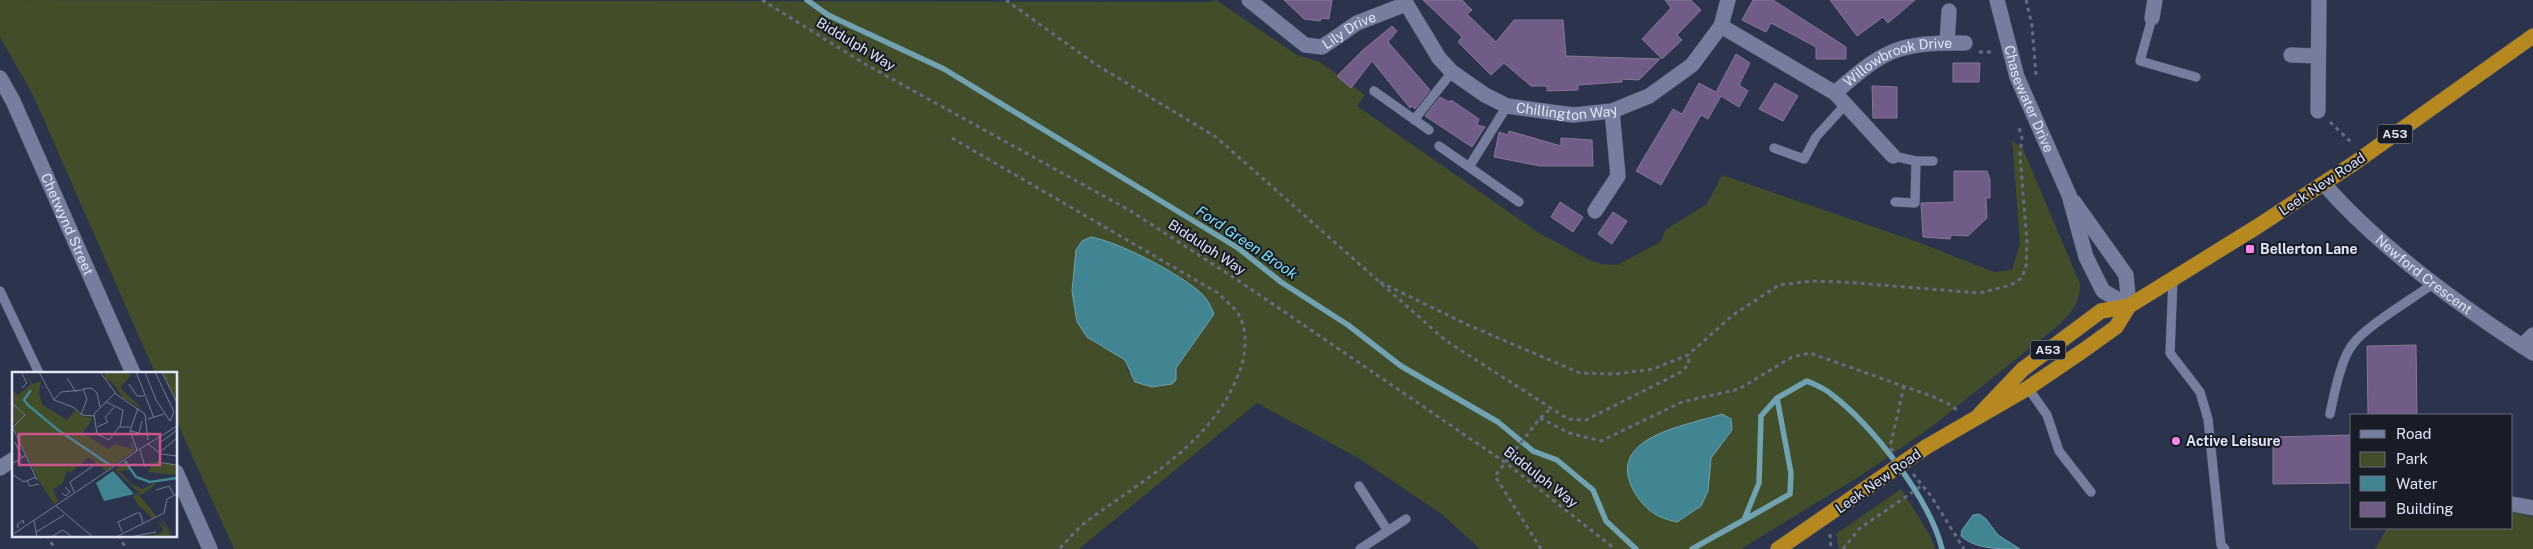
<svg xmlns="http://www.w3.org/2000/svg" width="2533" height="549" font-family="'Public Sans',sans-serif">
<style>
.green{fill:#424d2a;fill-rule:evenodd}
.water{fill:#418593;stroke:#70a2b1}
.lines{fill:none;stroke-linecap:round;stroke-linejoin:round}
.stream{stroke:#70a2b1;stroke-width:5.5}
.building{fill:#715c88;stroke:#857795}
.service-casing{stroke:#494f65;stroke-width:10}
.minor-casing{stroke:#494f65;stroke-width:16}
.trunk-casing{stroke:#494f65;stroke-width:16}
.path{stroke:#646b82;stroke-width:3;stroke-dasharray:4 4;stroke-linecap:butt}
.service{stroke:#757f9d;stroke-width:9}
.minor{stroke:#757f9d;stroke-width:15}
.trunk{stroke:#b58820;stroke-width:15}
.trunk-bridge-casing{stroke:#494f65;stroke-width:16;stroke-linecap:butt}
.trunk-bridge{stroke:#b58820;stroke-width:15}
.poi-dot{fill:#fb87e6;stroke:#181c27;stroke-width:2}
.labels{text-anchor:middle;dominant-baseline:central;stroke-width:4;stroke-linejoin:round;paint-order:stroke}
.shield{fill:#181c27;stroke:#a3a9b8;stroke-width:1}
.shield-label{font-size:12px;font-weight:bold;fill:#dfe5f6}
.street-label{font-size:14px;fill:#dfe5f6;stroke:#181c27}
.poi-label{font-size:14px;font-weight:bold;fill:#dfe5f6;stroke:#181c27;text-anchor:start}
.water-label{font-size:15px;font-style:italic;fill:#7ae3f9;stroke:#181c27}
.inset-river{fill:none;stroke:#418593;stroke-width:2.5}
.inset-road{fill:none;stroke:#737a91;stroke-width:1}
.view{fill:#cb568a;fill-opacity:0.15;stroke:#cb568a;stroke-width:2.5}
.inset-edge{fill:none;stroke:#dfe5f6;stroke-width:2.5}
</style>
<rect width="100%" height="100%" fill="#2b334d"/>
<path class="green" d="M0,0L1209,2L1216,0L1297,55L1320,62L1365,95L1357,106L1539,233L1589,260L1602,264L1617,265L1661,242L1665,230L1707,204L1722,175L1915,241L1994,272L2012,270L2020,244L2012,140L2023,149L2080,284C2080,303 2073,311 2060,324L1930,428L1860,476L1741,549H1480L1443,515L1360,459L1257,403L1079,549H234L176,420V373H155L33,95L0,37ZM1213,314L1176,368V380L1128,372L1125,360L1087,337Z
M1901,489L1931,537L1935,549H1839L1836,534Z
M2512,512L2533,517V549H2375L2387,528H2512Z"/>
<path class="water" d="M1091,237C1119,242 1181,274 1202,294C1208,300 1211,307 1214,314L1176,368V380L1172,384L1152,387L1135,382L1125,360L1087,337L1077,322L1072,291L1076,250L1082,241Z
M1722,414L1731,419L1732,430L1711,458L1708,491L1701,506L1677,522C1657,518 1645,510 1635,493C1602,437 1686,426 1722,414Z
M1979,514L1986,519L1998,535L2020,549C1999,549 1975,549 1961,536L1962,530L1973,515Z"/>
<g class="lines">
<path class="stream" d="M807,0L828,15L944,69L1238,248L1281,282L1348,325L1401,366L1498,422L1533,451L1557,460L1593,490L1606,521L1636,549
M1744,520L1790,494L1791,473L1777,398
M1692,549L1744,520L1759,483L1761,416L1777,398L1807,381C1815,385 1824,388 1831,394C1872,425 1930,499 1942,549"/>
</g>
<path class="building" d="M1284,0H1332L1329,19L1322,18L1320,21L1304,19Z
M1423,0H1462L1472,10L1467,14L1496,42L1514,20H1563L1566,56L1660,59L1639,80L1622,79V82L1578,85V90L1547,91V86H1531L1504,63L1491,75L1458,42L1462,37Z
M1665,0H1691L1701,10L1677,35L1682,40L1662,59L1642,39L1671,8Z
M1753,0H1773L1846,47V59H1816V47L1771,23L1766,32L1742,20Z
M1830,0H1915L1888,23L1883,17L1857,36Z
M1392,26L1397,31L1388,42L1430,90L1415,109L1412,106L1410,108L1372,61L1351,88L1337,76L1363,50Z
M1736,54L1750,63L1739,85L1748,91L1739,107L1721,96L1708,119L1701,115L1661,185L1636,171L1673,109L1682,114L1699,83L1716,92Z
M1953,63H1980L1979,82H1953Z
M1775,83L1798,96L1783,121L1759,109Z
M1872,86L1897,87V118H1873Z
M1440,97L1449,102L1451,100L1479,119L1477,125L1485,127L1472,147L1425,116Z
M1509,131L1561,146V138L1592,140L1593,166H1540L1494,157L1499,132L1508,135Z
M1954,171H1987L1990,180V198H1986L1987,218L1968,236L1951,235L1950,239L1923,237L1921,203L1954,202Z
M1560,202L1583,217L1573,232L1551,217Z
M1613,212L1627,221L1612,244L1598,234Z
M2416,345L2417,415H2368L2367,346Z
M2352,435V483L2273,484V437Z"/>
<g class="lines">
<g class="service-casing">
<path id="service" d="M2152,18L2140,61L2196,77
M1374,91L1429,130
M1414,120L1452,72
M1439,146L1519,202
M1774,148L1804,159L1816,137L1845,105
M1893,156L1916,161H1933
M1469,167L1507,106
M1895,202L1915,203L1916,161
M2173,279L2170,353L2200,392L2208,419L2221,545L2225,549
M0,291L39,373
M2028,388L2047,415L2059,451L2091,492
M2330,414C2334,395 2341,358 2353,344C2366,326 2414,298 2434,283
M1359,486L1388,531
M1360,549L1406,519"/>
</g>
<g class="minor-casing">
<g id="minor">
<path id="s1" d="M1249,0L1305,45L1322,47L1357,23L1406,4"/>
<path id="s2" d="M1404,0L1439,58L1452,72L1485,95L1507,106L1573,115L1612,111L1649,96L1692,65L1721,26L1728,0"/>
<path id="s3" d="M1997,0L2017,77L2069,195L2086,257L2103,291L2129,306"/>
<path d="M2152,18L2155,0"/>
<path id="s4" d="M1721,26L1835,93C1884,49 1900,42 1965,43"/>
<path d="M1947,43L1949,11"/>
<path d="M2291,55L2318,56"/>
<path id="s5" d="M0,78L13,101L133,373"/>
<path d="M1835,93L1893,156"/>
<path d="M2318,111L2319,0"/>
<path id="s6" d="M2324,184C2379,247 2463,308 2533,353"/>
<path d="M2074,202L2126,275L2129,306"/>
<path d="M1595,211L1618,176L1612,111"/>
<path d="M2522,346L2533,335"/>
<path d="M0,468L14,459"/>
<path d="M176,472L210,549"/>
<path d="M2512,504L2533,508"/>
</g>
</g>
<g class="trunk-casing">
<path id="trunk" d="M1980,414L2023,369L2101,311L2129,306L2255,228L2353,164L2533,36
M1926,447L2028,388L2084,350L2116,327L2129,306
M1778,549L1878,480"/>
</g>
<path class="path" d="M762,0L865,64L1129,210L1242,283L1506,463L1615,549
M1006,0L1095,64L1216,137L1445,340L1568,419L1586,420L1681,372L1689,364L1688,355
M2026,0L2032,25L2036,75
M1979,52H1993
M2330,122L2353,144
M952,138L1218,293C1224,300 1235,307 1239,315C1248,332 1246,353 1240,370C1214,443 1145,478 1086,522C1076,530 1068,540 1059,549
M1380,282L1468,325L1580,373L1616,374L1653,369L1688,355L1733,315L1779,285L1812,281L1844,282L1980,293L2011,285L2022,278L2026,266L2027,242L2020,155L2022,138L2019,128
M1540,418L1569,433L1601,441L1682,402L1739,389L1792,357L1810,353L1934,397L1951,405L1958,411
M1893,451L1890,447L1904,386
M1913,474L1931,496L1964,549
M1830,534L1831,549
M47,535L55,549
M119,535L126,549
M1541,549L1495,476L1540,418L1550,409
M1843,549L1860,528L1923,485"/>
<use href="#service" class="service"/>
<use href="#minor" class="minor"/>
<use href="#trunk" class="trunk"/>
<g class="trunk-bridge-casing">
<path id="trunk-bridge" d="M1878,480L1926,447"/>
</g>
<use href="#trunk-bridge" class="trunk-bridge"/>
</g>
<g class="poi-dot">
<rect x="2245" y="244" width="10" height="10" rx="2.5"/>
<circle cx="2176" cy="441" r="5"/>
</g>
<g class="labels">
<g class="shield">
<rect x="2377.5" y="124.5" width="35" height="19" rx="4"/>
<rect x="2030.5" y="340.5" width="35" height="19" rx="4"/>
</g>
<g class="shield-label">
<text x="2395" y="134">A53</text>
<text x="2048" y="350">A53</text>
</g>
<g class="street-label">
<text stroke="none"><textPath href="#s1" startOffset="121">Lily Drive</textPath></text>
<text transform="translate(856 44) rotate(31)">Biddulph Way</text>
<text stroke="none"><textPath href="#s4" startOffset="205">Willowbrook Drive</textPath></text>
<text stroke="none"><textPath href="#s3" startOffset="104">Chasewater Drive</textPath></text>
<text stroke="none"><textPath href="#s2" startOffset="212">Chillington Way</textPath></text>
<text transform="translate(2322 184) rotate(-34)">Leek New Road</text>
<text stroke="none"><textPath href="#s5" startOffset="161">Chetwynd Street</textPath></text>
<text transform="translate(1207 247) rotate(33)">Biddulph Way</text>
<text stroke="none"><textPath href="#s6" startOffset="135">Newford Crescent</textPath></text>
<text transform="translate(1541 477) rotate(38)">Biddulph Way</text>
<text transform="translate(1878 481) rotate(-35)">Leek New Road</text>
</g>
<g class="poi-label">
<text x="2260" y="249">Bellerton Lane</text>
<text x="2186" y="441">Active Leisure</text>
</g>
<g class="water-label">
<text transform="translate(1247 242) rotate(34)">Ford Green Brook</text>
</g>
</g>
<g transform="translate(12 372)">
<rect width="165" height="165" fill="#2b334d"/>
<path d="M12,0L21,12L29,9L27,22L31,33L55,48L63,38L68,43L81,46L71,61L96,77L103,72L119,77V70L123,78L94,99L77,85L58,101L55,98L51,111L41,117L46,129L42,132L27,109L1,55L4,53L0,47V18L6,23L19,12ZM92,0H117L119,3L108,16L132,38L111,26L100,10L94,8ZM150,0H165V29ZM113,89L118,98L107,99L121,113L131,117L143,110L142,114L129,123L103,98ZM141,90L165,93V103L136,100ZM121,118L129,125L145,145L140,146L126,133L121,124L124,122L131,131ZM148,144L155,155L161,165L156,160L158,165H142V161L145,163L152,159L144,147L153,156Z" fill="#424d2a"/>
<path d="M101,99L122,122L92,129L84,111Z" fill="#418593"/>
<path class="inset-river" d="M19,18L12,28L16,33L46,58L98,93M113,89L124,105L138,110L165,106"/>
<path class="inset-road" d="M9,0L15,11L10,16M27,0L42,28L61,35L70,43L82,44M88,0L105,23L133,42L136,68M124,0L142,46M133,0L144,28L158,49L162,40L143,0M150,0L165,31M55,6L64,20M117,12L125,24H132M79,16L85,21L88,35M103,21L82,42L85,62L97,68L107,55H118M42,28L49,20L71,18M94,30L111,38L108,55M69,43L75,27L71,17L79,16M136,47L152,42M0,54L25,108M1,55L13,43L1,32M85,55L96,50L93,46L102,35M118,59L127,61L130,49M3,70L10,86M149,70L165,58M136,72L149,82L165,84M125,78L118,59L126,36M128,78L133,95M123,80L165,54M147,81L165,66M145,90L165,93M0,92L14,83M0,102L12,110L24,105M15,109L18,114L27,112M144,118L157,114L162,123M62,120L58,110L85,91M50,121L53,124L58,120L53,115M44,134L81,165M22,149L25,165M6,156L5,153L11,148L12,152M24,160L52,143M110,160L106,150L125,141H128L131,151M0,163L125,79M123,164L144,160M39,165L51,158L60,165M104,165L152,141L155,127L165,122"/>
<path class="view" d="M7,62H148V93H7Z"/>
<rect width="165" height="165" class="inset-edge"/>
</g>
<rect x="2350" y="414" width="162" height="115" fill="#181c27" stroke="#686c7a"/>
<rect x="2360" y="430" width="25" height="8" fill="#757f9d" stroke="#686c7a"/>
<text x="2396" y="439" font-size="15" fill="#dfe5f6">Road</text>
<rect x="2360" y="452" width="25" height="15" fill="#424d2a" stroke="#686c7a"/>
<text x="2396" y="464" font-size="15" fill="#dfe5f6">Park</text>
<rect x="2360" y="476" width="25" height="15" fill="#418593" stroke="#686c7a"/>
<text x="2396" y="489" font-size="15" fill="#dfe5f6">Water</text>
<rect x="2360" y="502" width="25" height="15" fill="#715c88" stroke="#686c7a"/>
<text x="2396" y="514" font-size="15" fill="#dfe5f6">Building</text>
</svg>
